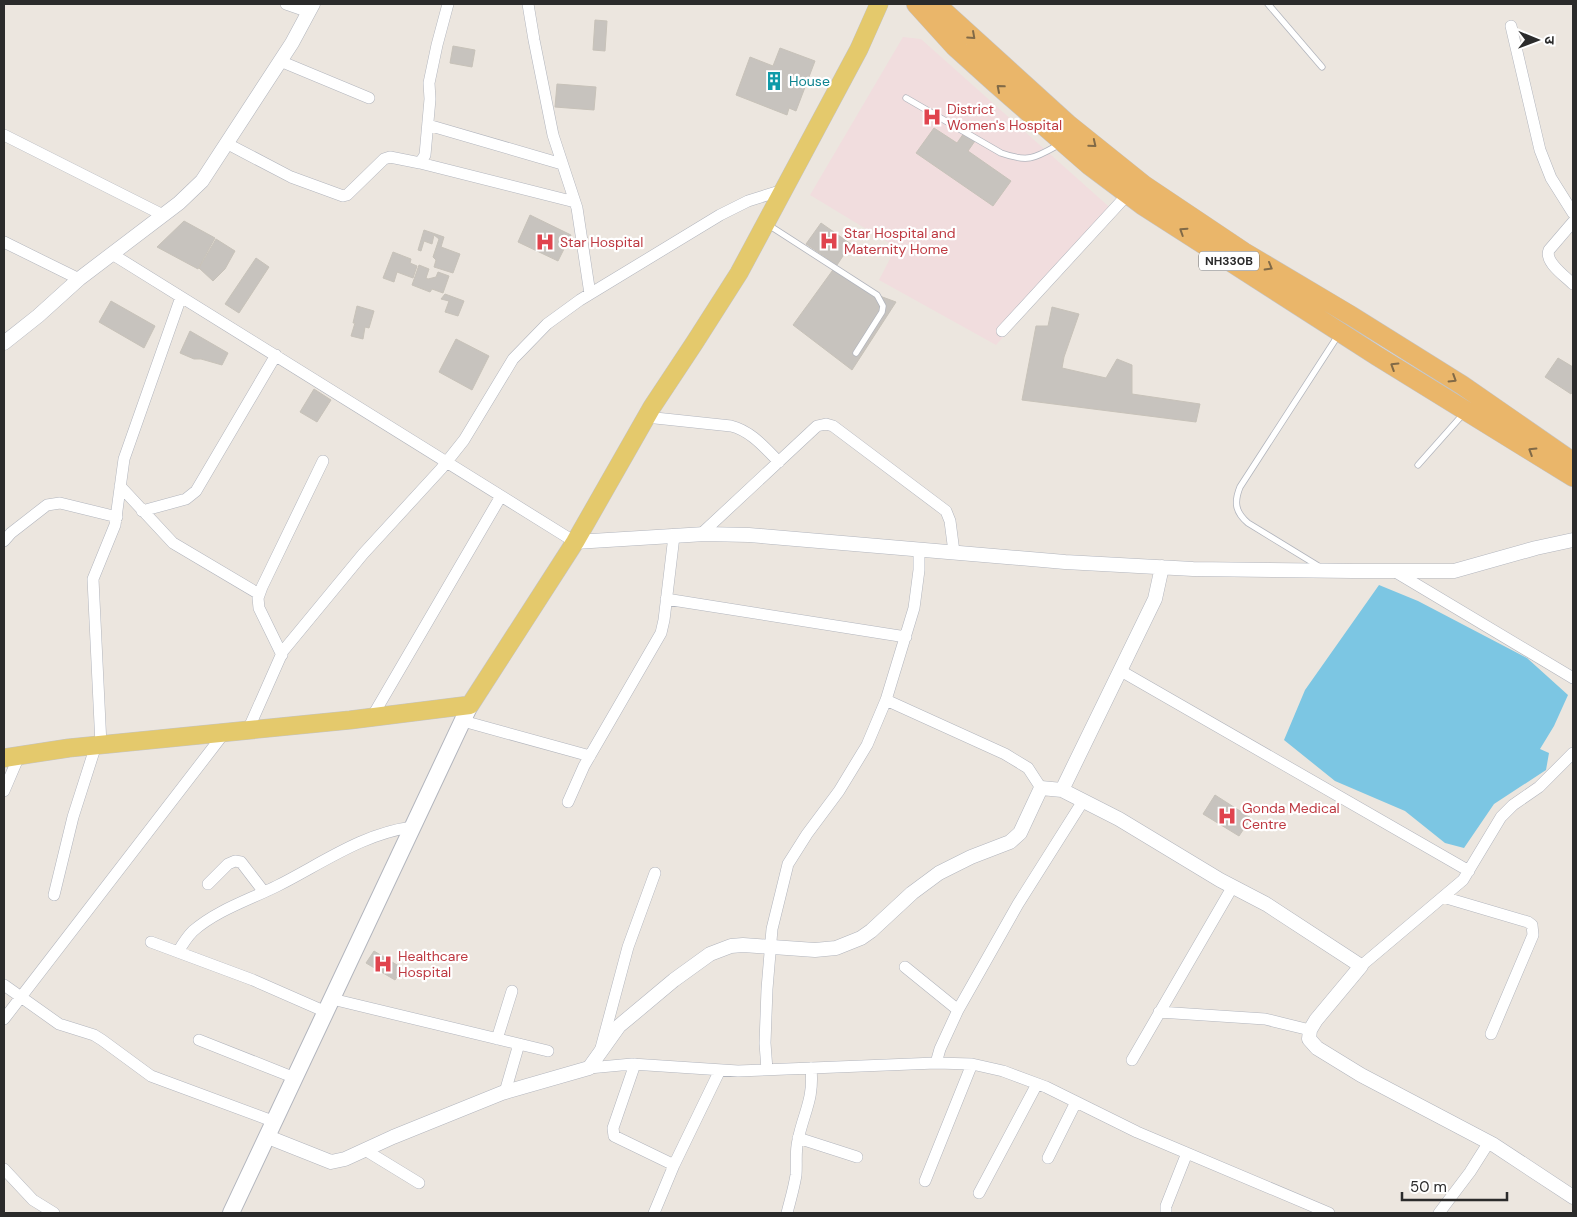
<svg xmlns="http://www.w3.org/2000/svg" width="1577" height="1217" font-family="'DM Sans','Noto Sans Devanagari',sans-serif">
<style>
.medical{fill:#f1ddde}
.water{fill:#7cc6e3}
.building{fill:#c7c3be;stroke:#c7c2b9}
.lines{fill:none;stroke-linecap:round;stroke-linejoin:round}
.service-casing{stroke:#b2b5bd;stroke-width:7}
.minor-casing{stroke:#b2b5bd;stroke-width:12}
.tertiary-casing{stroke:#b2b5bd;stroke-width:15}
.secondary-casing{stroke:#b2b5bd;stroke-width:18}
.primary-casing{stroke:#c4c4c4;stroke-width:19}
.trunk-casing{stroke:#c4c4c4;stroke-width:20}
.service{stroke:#fff;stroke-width:5.5}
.minor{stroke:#fff;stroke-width:11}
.tertiary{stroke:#fff;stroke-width:14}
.secondary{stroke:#fff;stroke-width:16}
.primary{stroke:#e4c96c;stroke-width:18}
.trunk{stroke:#eab66a;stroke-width:19}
.oneway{stroke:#816a47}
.labels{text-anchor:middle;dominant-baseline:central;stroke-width:4.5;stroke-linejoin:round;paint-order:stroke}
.shield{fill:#fff;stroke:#6b6b6b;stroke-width:1}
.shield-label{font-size:12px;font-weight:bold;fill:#2b2b2b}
.culture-label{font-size:14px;fill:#0d838f;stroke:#fff;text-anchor:start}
.health-label{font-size:14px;fill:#be3a42;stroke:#fff;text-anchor:start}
</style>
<rect width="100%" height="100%" fill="#ece6df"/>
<path class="medical" d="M903,37L921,39L1116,213L996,345L879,280L896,247L810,195Z"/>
<path class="water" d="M1379,585L1418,601L1527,658L1568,695L1554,726L1540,749L1549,753L1546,770L1494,804L1464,848L1445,843L1405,811L1335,781L1284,740L1305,690Z"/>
<path class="building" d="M595,20L607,21L605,51L593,50Z
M453,46L475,50L472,67L450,63Z
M780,48L815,61L796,111L789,108L787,115L736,95L750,57L773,66Z
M557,84L596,87L594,110L555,107Z
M934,128L957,143L966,130L977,138L968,151L1011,181L993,206L916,153Z
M530,215L571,235L558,261L518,242Z
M184,221L215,238L198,269L157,247Z
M821,223L851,244L837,265L806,244Z
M424,230L444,237L441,247L460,254L453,273L434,267L436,260L433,257L439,239L434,235L432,244L424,241L421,251L418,250Z
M216,239L235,251L225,269L213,281L199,268Z
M393,252L411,259L410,263L417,266L413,278L397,272L394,282L383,278Z
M256,258L269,267L239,313L225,304Z
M419,265L429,269L426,278L428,279L436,277L438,272L449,276L443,293L432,289L430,292L412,285Z
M835,267L877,295L896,302L852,370L793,325Z
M445,294L464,301L458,316L445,312L449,301L441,299Z
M111,301L155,326L144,348L99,322Z
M357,306L374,311L369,328L365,327L363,339L351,336L355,323H353Z
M1052,307L1079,314L1064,357L1062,368L1106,378L1117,359L1132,365V394L1200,404L1196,422L1022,400L1036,326H1048Z
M190,331L228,353L222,365L201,359H194L180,353Z
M456,339L489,356L472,390L439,372Z
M1558,358L1573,367V391L1571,394L1545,377Z
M314,389L331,400L317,422L300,412Z
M1215,795L1251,818L1239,836L1203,814Z
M374,951L402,968L395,980L366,963Z"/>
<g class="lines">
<g class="service-casing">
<path id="service" d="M1268,4L1322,67
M906,98L1001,153C1029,163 1035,158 1060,144
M767,224L877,295L883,306L882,312L856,353
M1418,465L1465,412
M1320,567L1248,523C1235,512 1234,502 1240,487L1339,334"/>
</g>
<g class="minor-casing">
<path id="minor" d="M286,4L309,12
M528,4L534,40L553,135L577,208L590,294
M1511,26L1540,150L1551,178L1573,213
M280,61L369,98
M428,125L562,164
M4,135L163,215
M226,143L291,177L343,196L347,195L384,159L390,157L420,163L425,155L430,99L429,83L437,45L448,4
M420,163L575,202
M1573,222L1549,250C1544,262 1565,276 1573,284
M4,242L79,279
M112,254L575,542
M1002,331L1128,194
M646,417L731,426C751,431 764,447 779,462
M120,486L173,543L259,594
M142,511L186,499L196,491L276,355
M700,535L817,426L826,424L833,426L946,511L950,521L954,552
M4,541L11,533L47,505L60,503L117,517
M1394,571L1573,678
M666,599L906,637
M282,655L259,608L258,598L262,587L323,461
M1121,671L1469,871
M886,700L1005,754L1028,768L1041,788
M372,717L501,496
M463,721L590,756
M248,730L283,651L363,554L441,469L464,440L513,359L547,324L580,300L720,215L748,201L783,190
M101,745L93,579L115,525L124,459L181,297
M4,791L19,756
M568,802L584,766L661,633L664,620L674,536
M208,884L228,864L235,861L241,862L264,892
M54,895L73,817L96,745
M1443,897L1528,922L1532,925L1533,935L1491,1034
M151,942L253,980L326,1012
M178,952C182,945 187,937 193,931C217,910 249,900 277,886C321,864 363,833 413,827
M1361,966L1463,880L1501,817L1513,805L1539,787L1573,753
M905,967L958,1010
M4,985L59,1024L94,1035L102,1040L151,1076L275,1122
M332,999L548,1051
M1159,1012L1265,1019L1310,1030
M4,1019L225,732
M497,1039L512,991
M199,1040L295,1078
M601,1048L628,947L655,873
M1132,1060L1233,886
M936,1063L940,1049L958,1010L1018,904L1083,801
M635,1064L613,1128L614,1136L674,1165
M589,1068L632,1064L738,1071L936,1063L972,1064L1003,1071L1046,1087L1137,1132L1329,1213
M767,1070L765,1043L767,989L772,929L788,864L807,834L839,791L867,745L886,700L914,608L919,570V549
M505,1092L519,1044
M798,1138L857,1157
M365,1150L419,1183
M1048,1158L1076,1102
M4,1169L33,1200L54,1213
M925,1181L972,1064
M979,1193L1037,1084
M654,1213L674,1165L720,1070
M787,1213C790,1201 794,1188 796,1175C797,1163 795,1152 798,1140C804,1111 814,1100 811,1068
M1166,1213V1206L1187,1153
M1439,1213L1470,1172L1489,1142"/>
</g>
<g class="tertiary-casing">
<path id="tertiary" d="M4,343L38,316L79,279L179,203L202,181L292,43L313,4
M575,542L705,534L749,535L1065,562L1193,569L1353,571H1454L1536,548L1573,540
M1062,790L1155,599L1162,567
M268,1137L331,1162L345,1159L393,1137L502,1093L589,1068L619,1026L674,980L710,954L731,946L743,945L815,950L836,948L861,938L871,931L912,893L939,873L971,857L1010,842L1020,833L1041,788L1062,790L1119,819L1220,880L1266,904L1361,966L1316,1020L1310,1030L1309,1039L1317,1048L1361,1075L1494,1145L1573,1197"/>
</g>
<g class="secondary-casing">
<path id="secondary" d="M231,1213L470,705"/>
</g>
<g class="primary-casing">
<path id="primary" d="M4,758L69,748L350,720L470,705L575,542L652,407L695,342L739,273L859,49L879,4"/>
</g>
<g class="trunk-casing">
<path id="trunk" d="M916,4L955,47L996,84L1090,166L1142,205L1377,356L1573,477
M936,4L1068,124L1144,185L1244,252L1350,315L1462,385L1573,462"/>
</g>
<use href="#service" class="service"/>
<use href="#minor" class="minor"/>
<use href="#tertiary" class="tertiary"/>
<use href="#secondary" class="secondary"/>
<use href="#primary" class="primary"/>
<use href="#trunk" class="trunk"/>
</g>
<defs><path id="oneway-chevron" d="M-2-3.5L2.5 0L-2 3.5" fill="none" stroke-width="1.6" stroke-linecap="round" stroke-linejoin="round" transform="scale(1.25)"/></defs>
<g class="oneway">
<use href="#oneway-chevron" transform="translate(972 36) rotate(42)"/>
<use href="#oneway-chevron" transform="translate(1000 88) rotate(-139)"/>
<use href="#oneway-chevron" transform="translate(1093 144) rotate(39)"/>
<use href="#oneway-chevron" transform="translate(1183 231) rotate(-147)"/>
<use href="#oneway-chevron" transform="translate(1269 267) rotate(30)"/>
<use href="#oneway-chevron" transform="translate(1394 366) rotate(-148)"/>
<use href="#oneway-chevron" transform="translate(1453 379) rotate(32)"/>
<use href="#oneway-chevron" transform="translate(1532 451) rotate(-148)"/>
</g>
<defs>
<g id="building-bare" transform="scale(1.5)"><path d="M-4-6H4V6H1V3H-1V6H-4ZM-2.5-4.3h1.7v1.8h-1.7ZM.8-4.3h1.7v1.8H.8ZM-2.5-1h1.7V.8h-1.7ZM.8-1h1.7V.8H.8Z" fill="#0f9aa8" stroke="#fff" stroke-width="2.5" paint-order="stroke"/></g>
<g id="hospital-bare" transform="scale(1.5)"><path d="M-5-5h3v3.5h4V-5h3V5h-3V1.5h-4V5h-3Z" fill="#e0444e" stroke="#fff" stroke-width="2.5" paint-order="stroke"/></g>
</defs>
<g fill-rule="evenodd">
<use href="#building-bare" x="774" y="81"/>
<use href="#hospital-bare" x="932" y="117"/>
<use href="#hospital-bare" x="829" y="241"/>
<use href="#hospital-bare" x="545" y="242"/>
<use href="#hospital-bare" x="1227" y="816"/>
<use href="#hospital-bare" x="383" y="964"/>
</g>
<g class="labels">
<rect class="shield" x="1199" y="251.5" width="60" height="19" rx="4"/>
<g class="shield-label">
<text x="1229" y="261">NH330B</text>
</g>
<g class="culture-label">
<text x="789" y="81">House</text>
</g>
<g class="health-label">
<text x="947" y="109">District<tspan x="947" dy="16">Women's Hospital</tspan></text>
<text x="844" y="233">Star Hospital and<tspan x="844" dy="16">Maternity Home</tspan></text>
<text x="560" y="242">Star Hospital</text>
<text x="1242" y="808">Gonda Medical<tspan x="1242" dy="16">Centre</tspan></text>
<text x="398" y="956">Healthcare<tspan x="398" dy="16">Hospital</tspan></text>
</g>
</g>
<rect width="1577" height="1217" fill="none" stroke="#2b2b2b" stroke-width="10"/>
<g transform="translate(1537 40) rotate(91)" stroke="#ffffff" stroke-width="4" paint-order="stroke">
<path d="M0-4L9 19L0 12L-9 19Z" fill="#2b2b2b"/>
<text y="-8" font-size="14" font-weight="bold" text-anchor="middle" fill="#2b2b2b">उ</text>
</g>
<path d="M1402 1192v8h105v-8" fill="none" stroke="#2b2b2b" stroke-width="2.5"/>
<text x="1410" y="1192" font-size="15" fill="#2b2b2b" stroke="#ffffff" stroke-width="4" paint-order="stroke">50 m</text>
</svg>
